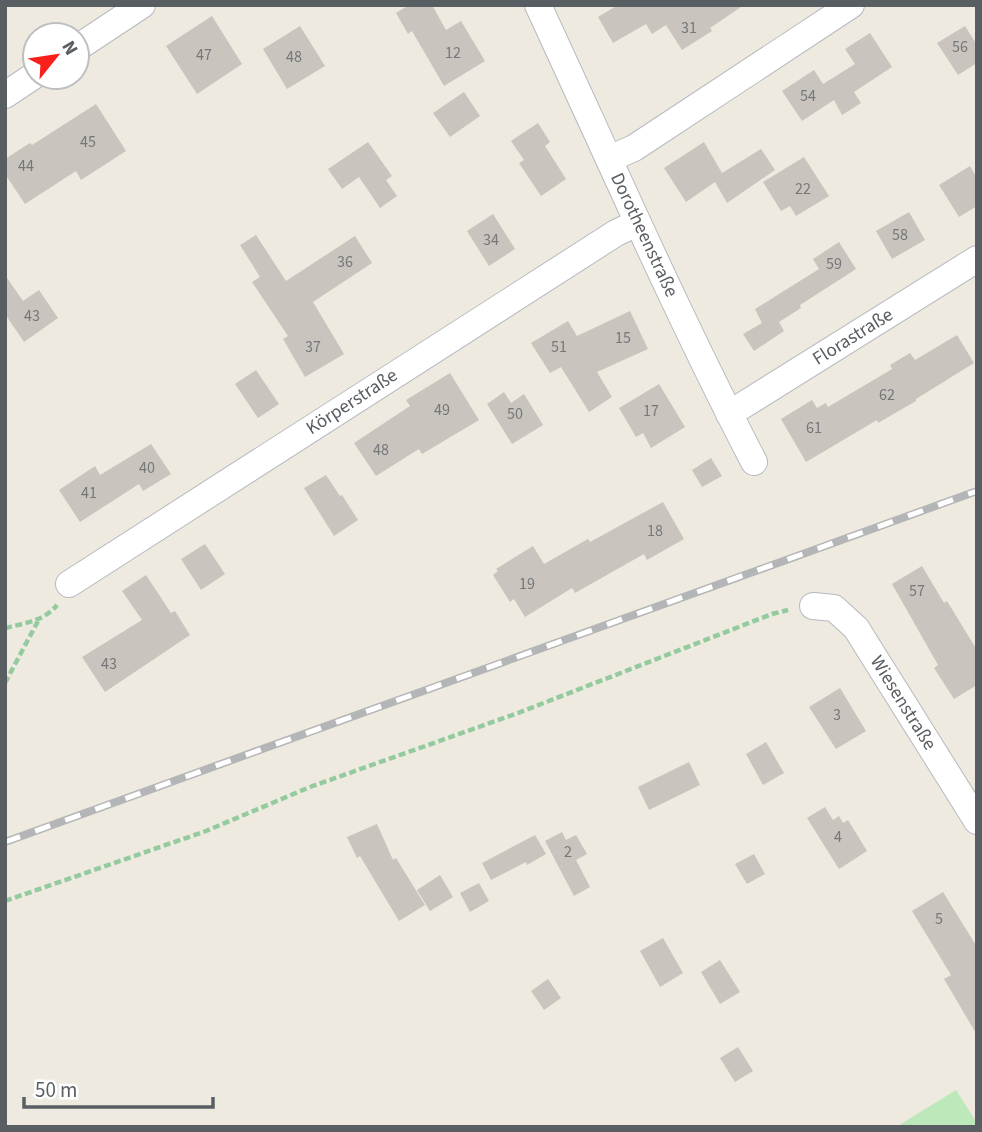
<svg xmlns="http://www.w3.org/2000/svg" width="982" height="1132" font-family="'Source Sans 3',sans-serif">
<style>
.green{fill:#bde8ba}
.building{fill:#c9c4bd}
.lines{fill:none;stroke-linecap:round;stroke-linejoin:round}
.street-casing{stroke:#b6b9be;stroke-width:28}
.path{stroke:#93ca9e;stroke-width:4.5;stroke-dasharray:7 3.5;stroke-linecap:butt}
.street{stroke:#fff;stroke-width:26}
.rail-casing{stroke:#b4b5b6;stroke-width:8}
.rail{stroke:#fff;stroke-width:5;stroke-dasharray:16;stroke-linecap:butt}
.labels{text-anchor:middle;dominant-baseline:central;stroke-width:7;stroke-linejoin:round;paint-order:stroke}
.number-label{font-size:16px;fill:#75787a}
.street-label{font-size:19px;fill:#595e63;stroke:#fff}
</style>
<rect width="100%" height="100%" fill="#eeeae0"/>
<path class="green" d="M956,1090L977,1123V1127H896Z"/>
<path class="building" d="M409,5H432L446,30L461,21L485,61L444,86L412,31L408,34L396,13Z
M618,5H744L710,28L712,31L682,50L666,25L652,34L646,24L613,43L598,17Z
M212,16L242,64L197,94L166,46Z
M300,26L325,66L287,89L263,49Z
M965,26L977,45V63L958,75L937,43Z
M870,33L892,67L854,92L861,103L842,115L834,100L802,121L782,91L814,70L823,84L855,64L845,49Z
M464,92L480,116L450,137L433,113Z
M96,104L126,151L81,180L76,171L25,204L5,174V159L30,143L32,145Z
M538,123L550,142L545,146L566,179L541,196L519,163L524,160L511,141Z
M368,142L392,176L386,180L397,196L380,208L359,177L342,189L328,169Z
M704,142L722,173L761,149L775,170L727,203L715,182L686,202L664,168Z
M804,157L829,196L796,216L790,206L781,211L763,182Z
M970,166L977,178V206L959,217L939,185Z
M909,212L925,240L892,259L876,231Z
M493,214L515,249L489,266L467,231Z
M256,235L286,281L355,236L372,263L313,302L344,354L305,377L283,339L288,336L252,282L260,277L240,245Z
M839,242L856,269L800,305L801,308L779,322L784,331L754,351L743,334L762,323L755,309L819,269L813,259Z
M5,275L23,301L39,290L58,318L24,342L5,314Z
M630,311L648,349L597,372L612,397L589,412L561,367L550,373L531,343L568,321L577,336Z
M957,335L974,363L916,399V401L878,423L877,420L806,462L781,419L812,400L817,408L826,403L828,407L892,369L890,365L910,353L915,360Z
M256,370L279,404L258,418L235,384Z
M450,373L479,420L422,454L419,449L376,476L354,443L410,406L406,400Z
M659,384L685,427L651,448L643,433L636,437L619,408Z
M504,392L511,403L524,394L543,425L512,444L487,404Z
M151,444L171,474L143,491L139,484L80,522L59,490L95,466L100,475Z
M711,458L722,476L702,487L692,470Z
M326,475L340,496L342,495L358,520L334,536L304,488Z
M663,502L684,539L647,560L644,554L575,593L572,588L525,617L514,599L510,602L493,575L498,571L496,569L533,546L544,564L588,539L590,542Z
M205,544L225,574L201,590L181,559Z
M922,566L944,603L947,601L977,650V685L954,699L934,668L938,665L892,584Z
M146,575L171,613L175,611L190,635L105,692L82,657L142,620L122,591Z
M840,688L866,731L836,749L809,707Z
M766,742L784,773L763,785L746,754Z
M689,762L700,785L649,810L638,787Z
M825,807L833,820L839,816L843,823L848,820L867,851L839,869L807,818Z
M377,824L393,860L396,858L425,905L399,921L360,856L357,858L347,837Z
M562,832L566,840L576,835L587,854L576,860L590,887L574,896L545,841Z
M535,835L546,854L527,865L526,862L491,880L482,863Z
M754,854L765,874L747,884L735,864Z
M440,875L453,897L430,911L417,890Z
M479,883L489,901L470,912L460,893Z
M943,892L977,947V1035L944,979L951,975L912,911Z
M663,938L683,973L660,987L640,951Z
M720,960L740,992L720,1004L701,972Z
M548,979L561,998L544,1010L531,991Z
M738,1047L753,1071L735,1082L720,1058Z"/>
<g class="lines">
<g class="street-casing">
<path id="street" d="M538,5C609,158 676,312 754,462
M77,48L142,5
M5,95L35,75
M609,159L634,148L851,5
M729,414L977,259
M69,584L616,233L637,223
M813,606L834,608L856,628L977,821"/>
</g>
<path class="path" d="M5,628C25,623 44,621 57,605
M5,683L38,621
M5,901L206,831L310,787L518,713L772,614L788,610"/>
<use href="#street" class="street"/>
<g class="rail-casing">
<path id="rail" d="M5,842L977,491"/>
</g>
<use href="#rail" class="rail"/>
</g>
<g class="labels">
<g class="number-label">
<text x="689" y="28">31</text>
<text x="960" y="47">56</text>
<text x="453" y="53">12</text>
<text x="204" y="55">47</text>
<text x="294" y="57">48</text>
<text x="808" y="96">54</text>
<text x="88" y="142">45</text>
<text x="26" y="166">44</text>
<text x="803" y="189">22</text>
<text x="900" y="235">58</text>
<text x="491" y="240">34</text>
<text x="345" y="262">36</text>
<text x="834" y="264">59</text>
<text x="32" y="316">43</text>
<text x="623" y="338">15</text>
<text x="313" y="347">37</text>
<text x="559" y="347">51</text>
<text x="887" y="395">62</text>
<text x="442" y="410">49</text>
<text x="651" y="411">17</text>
<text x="515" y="414">50</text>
<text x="814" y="428">61</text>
<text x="381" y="450">48</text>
<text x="147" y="468">40</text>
<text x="89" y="493">41</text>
<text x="655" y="531">18</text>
<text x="527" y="584">19</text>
<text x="917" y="591">57</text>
<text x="109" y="664">43</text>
<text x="837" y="715">3</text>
<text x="838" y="837">4</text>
<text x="568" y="852">2</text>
<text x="939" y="919">5</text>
</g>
<g class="street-label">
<text transform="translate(644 235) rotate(65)">Dorotheenstraße</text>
<text transform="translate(853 337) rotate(-32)">Florastraße</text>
<text transform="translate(352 402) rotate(-33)">Körperstraße</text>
<text transform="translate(903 703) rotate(58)">Wiesenstraße</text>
</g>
</g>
<rect width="982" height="1132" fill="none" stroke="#595e63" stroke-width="14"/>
<g transform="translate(56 56) rotate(60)"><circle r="33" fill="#ffffff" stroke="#bdbfc1" stroke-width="2"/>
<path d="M0-5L12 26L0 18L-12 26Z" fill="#f81f1c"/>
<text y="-10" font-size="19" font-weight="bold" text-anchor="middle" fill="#595e63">N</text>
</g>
<path d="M24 1097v10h189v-10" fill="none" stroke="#595e63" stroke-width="3.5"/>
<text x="35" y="1097" font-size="21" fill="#595e63" stroke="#ffffff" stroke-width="5" paint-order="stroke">50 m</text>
</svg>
